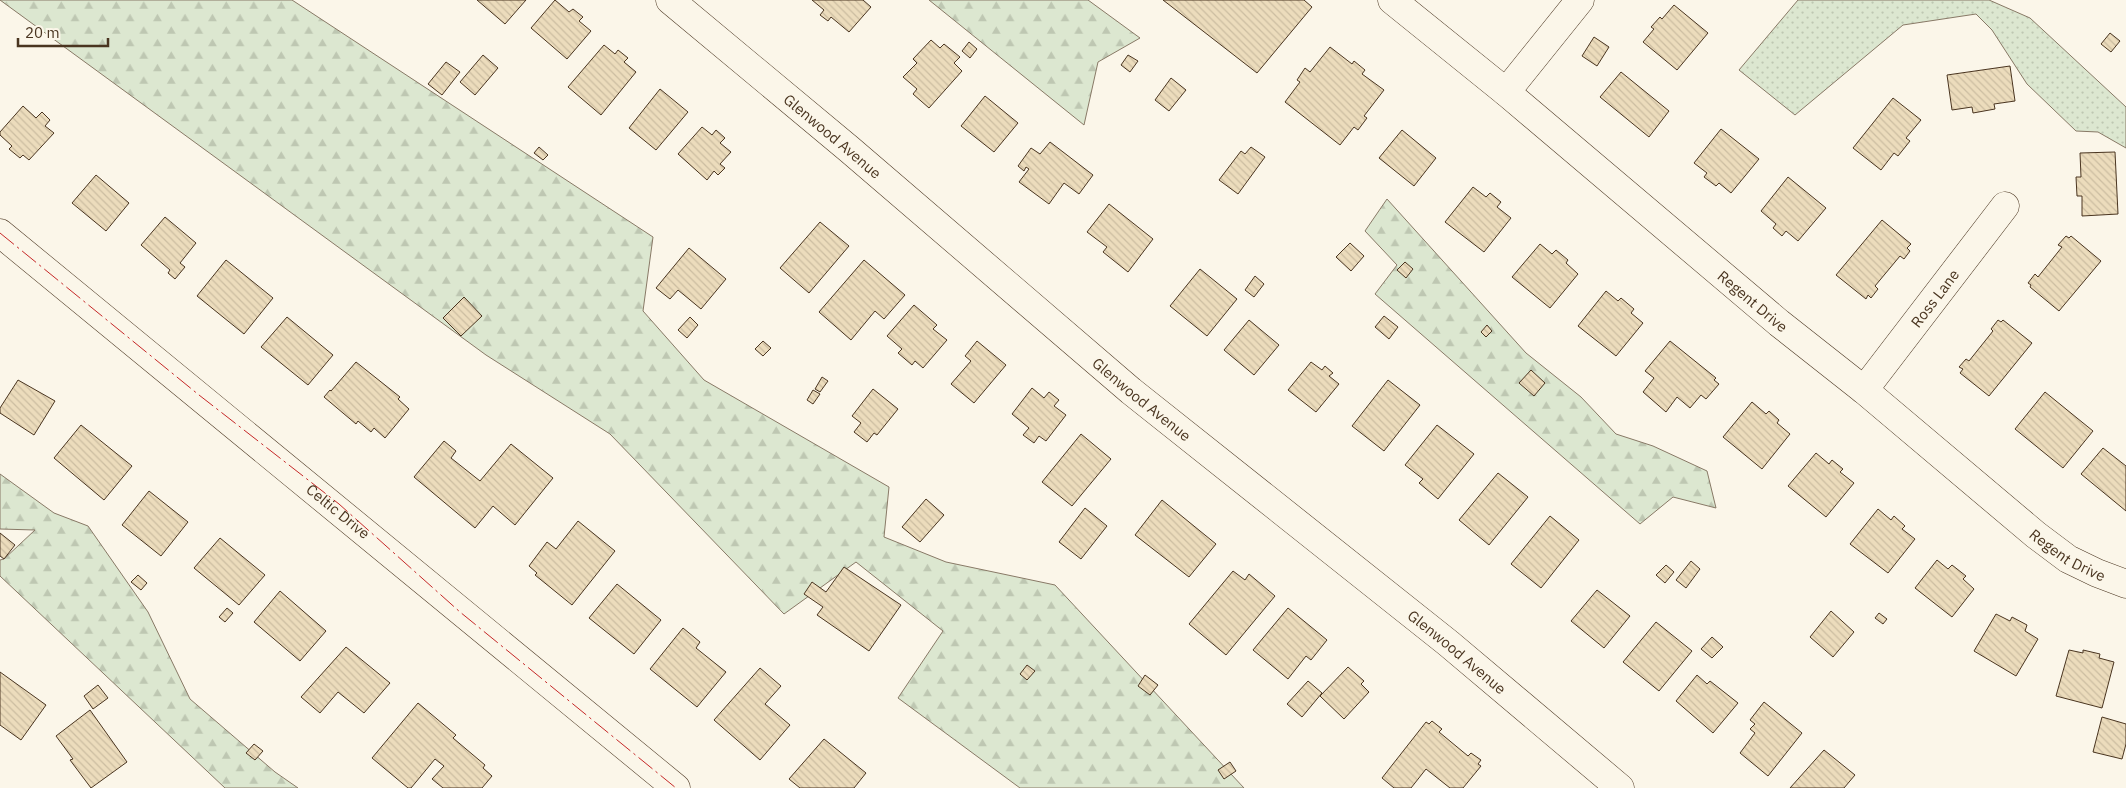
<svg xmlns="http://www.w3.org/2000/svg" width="2126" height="788" font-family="'IBM Plex Sans',sans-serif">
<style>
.grass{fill:url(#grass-dots);stroke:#887966}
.forest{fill:url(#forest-firs);stroke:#887966}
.building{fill:url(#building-back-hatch);stroke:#4a3520}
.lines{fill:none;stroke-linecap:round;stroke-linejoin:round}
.minor-casing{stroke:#4a3520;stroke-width:29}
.minor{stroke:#fbf6e9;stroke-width:28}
.power{stroke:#c62828;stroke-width:1;stroke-dasharray:18 4 2.5 4;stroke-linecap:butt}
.labels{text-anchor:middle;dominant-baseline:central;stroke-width:4;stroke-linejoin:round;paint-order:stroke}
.street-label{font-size:15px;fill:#4a3520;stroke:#fbf6e9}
</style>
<defs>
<pattern id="grass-dots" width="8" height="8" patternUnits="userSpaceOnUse" patternTransform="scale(1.25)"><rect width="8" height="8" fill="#dce7d0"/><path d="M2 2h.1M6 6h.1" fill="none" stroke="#bec7b2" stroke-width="1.8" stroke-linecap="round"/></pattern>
<pattern id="forest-firs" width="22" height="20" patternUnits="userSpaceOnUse" patternTransform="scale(1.25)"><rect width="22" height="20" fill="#dce7d0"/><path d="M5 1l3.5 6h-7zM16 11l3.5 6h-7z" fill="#bec7b2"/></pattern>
<pattern id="building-back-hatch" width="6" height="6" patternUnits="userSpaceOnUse" patternTransform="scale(1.25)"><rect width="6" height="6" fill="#ecdcbc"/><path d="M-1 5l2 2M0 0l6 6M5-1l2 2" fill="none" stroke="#ccbda1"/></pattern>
</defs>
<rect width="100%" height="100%" fill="#fbf6e9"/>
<path class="grass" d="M1798,0H1989L2030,18L2126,107V148L2098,132L2076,131L2027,84L1992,30L1976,14L1903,25L1795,115L1739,70Z"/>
<path class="forest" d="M0,0H292L653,237L643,311L704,380L889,487L884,537L946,562L1055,585L1244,788H1020L898,698L943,631L856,562L784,614L610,434L486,355Z
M929,0H1088L1140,38L1098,62L1084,125Z
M1387,199L1526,353L1581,397L1616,434L1653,446L1707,471L1716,508L1673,497L1640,524L1375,294L1397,265L1365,231Z
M0,474L54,513L88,526L148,612L190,699L275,772L298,788H225L0,576V560L4,559L35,530L0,529Z"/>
<path class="building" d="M477,0H526L505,24Z
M555,0L569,12L573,9L583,17L579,21L591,31L567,59L531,28Z
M812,0H863L871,7L849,32L831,17L828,21L820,15L824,10Z
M1163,0H1304L1312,7L1257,73Z
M1674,5L1708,33L1677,70L1643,42L1654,29L1651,27L1660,17L1662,19Z
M2110,33L2120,41L2111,52L2101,44Z
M1594,37L1609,47L1597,66L1582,56Z
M931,40L940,48L944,44L960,57L954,63L962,71L929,108L913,94L917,89L903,77L917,63L913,59Z
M969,42L977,49L970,58L962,51Z
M604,45L615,54L618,50L628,58L624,62L636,72L601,115L568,87Z
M1330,47L1352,64L1354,61L1365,70L1362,74L1384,90L1364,116L1367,118L1358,130L1354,127L1340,145L1285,102L1300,82L1297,80L1305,68L1310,72Z
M483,55L498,68L475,95L460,82Z
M1128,55L1138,61L1130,72L1121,65Z
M446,62L460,72L442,95L428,84Z
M2010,66L2015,101L1994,104L1995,109L1973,113L1972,107L1952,110L1947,75Z
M1621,72L1669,111L1649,137L1600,97Z
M1171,78L1186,90L1169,111L1155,100Z
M660,89L688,112L656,150L629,128Z
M985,96L1018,123L994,152L961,126Z
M1893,98L1921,120L1906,138L1910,141L1898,156L1894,153L1881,170L1853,148Z
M23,106L36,118L42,112L50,120L45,126L54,133L29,160L23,155L20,158L9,149L12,146L0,135V132Z
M702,127L712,135L716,130L725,138L720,143L731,152L720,164L725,168L718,175L714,171L707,180L678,154Z
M1721,129L1759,159L1731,193L1719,183L1716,186L1704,177L1707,173L1694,163Z
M1402,130L1436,158L1414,186L1379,158Z
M1050,142L1093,175L1079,194L1064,183L1049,204L1019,182L1029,169L1026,167L1024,171L1018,166L1031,148L1040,154Z
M539,147L548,155L543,160L534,153Z
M1251,147L1265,157L1238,194L1219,180L1241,151L1245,154Z
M2115,152L2118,214L2082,216V196H2077L2076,177H2081L2080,153Z
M96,175L129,203L106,231L72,203Z
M1788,177L1826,208L1798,241L1786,231L1782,236L1773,228L1776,224L1761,211Z
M1473,187L1486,197L1490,193L1501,202L1497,207L1511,218L1484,252L1445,222Z
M1109,204L1153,239L1128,272L1103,252L1107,247L1087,232Z
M165,217L196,243L180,263L185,267L175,279L168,273L170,270L141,245Z
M1882,220L1911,244L1907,248L1910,251L1904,259L1900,256L1875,286L1878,289L1871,298L1868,295L1866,299L1836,275Z
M820,222L849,246L809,293L780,268Z
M2066,236L2069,238L2071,236L2101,261L2059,311L2030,287L2031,285L2028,283L2035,274L2038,277L2062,247L2058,245Z
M1350,243L1364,256L1351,271L1336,257Z
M1540,244L1552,254L1556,250L1568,260L1566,263L1578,274L1550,308L1512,277Z
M689,248L726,279L701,309L678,290L670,299L656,288Z
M226,260L273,298L244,334L197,296Z
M864,260L905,295L884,319L875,311L851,340L819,312Z
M1405,262L1413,269L1406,278L1397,270Z
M1200,269L1237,299L1207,336L1170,306Z
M1255,276L1264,284L1254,297L1245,290Z
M1606,291L1618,301L1621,298L1634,309L1631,313L1643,323L1616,356L1578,326Z
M464,297L482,316L461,336L443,318Z
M914,305L937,325L933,329L947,340L923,368L915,361L912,365L898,353L902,349L887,336Z
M1384,316L1398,327L1389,339L1375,327Z
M287,317L333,355L308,385L261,347Z
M690,317L698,325L687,338L678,330Z
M1249,320L1279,345L1254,375L1224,350Z
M1998,320L2001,322L2003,320L2032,343L1989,396L1960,373L1963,369L1959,367L1966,359L1969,361L1993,331L1991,329Z
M1487,325L1492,331L1486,337L1481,332Z
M763,341L771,348L763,356L755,349Z
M977,341L1006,365L974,403L951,384L971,361L965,356Z
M1670,341L1716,378L1714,380L1719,384L1706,399L1701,395L1690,408L1677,397L1666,412L1643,392L1654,378L1645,371Z
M356,362L400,397L398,399L409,409L385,438L374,428L371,432L358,421L356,424L324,397L330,390L331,391Z
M1311,362L1322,370L1325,366L1333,373L1329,376L1339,384L1316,412L1288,390Z
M1531,370L1545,383L1534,396L1519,383Z
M822,377L828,381L820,392L815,389Z
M18,380L55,401L34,435L0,413V408Z
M1388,380L1420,405L1384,451L1352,426Z
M1032,388L1044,398L1049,392L1059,400L1054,406L1066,415L1046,441L1039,436L1034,443L1023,435L1029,428L1012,414Z
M873,389L898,409L877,435L874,433L867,442L854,432L861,423L852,416Z
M813,390L820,394L813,404L807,400Z
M2045,392L2093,431L2063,468L2015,429Z
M1752,402L1766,414L1769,411L1779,420L1777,423L1790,434L1762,469L1723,437Z
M81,425L132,466L104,500L54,458Z
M1437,425L1474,454L1438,499L1419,483L1423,479L1405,465Z
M1081,434L1111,459L1072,506L1042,482Z
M444,441L456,451L451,458L480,481L511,444L553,478L515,525L493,506L475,528L414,477Z
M2103,448L2126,466V511L2081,474Z
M1816,453L1829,464L1832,460L1843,469L1840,472L1854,483L1826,517L1788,486Z
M1498,473L1528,497L1489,545L1459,520Z
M149,491L188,522L161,556L122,525Z
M926,499L944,515L920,542L902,527Z
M1162,500L1216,544L1189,577L1135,535Z
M1085,508L1107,526L1081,559L1059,542Z
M1878,509L1891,520L1894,516L1905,526L1902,529L1915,539L1888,573L1850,544Z
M1550,516L1579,540L1541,588L1511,564Z
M578,521L615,551L572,605L535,575L537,573L529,566L547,542L556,549Z
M0,533L15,545L4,559L0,556Z
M220,538L265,575L239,605L194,568Z
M1937,560L1948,569L1952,565L1966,576L1963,579L1974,589L1952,617L1915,588Z
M1691,561L1700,569L1686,588L1676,580Z
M1666,565L1674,572L1665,583L1656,575Z
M844,567L901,605L869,651L817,615L823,607L804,594L812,582L826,592Z
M1233,571L1245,580L1249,574L1275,596L1226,655L1189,624Z
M138,575L147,583L141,590L131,582Z
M617,584L661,620L634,654L589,618Z
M1597,590L1630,616L1604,648L1571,621Z
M280,591L326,631L300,661L254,622Z
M227,608L233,613L225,622L219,617Z
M1288,608L1327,640L1311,660L1306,656L1288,679L1253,650Z
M1831,611L1854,632L1833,657L1810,637Z
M1879,613L1887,619L1883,624L1875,618Z
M1996,614L2010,621L2012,617L2027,625L2025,631L2038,639L2016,676L1974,651Z
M1656,622L1692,651L1659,691L1623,662Z
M683,628L700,642L696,648L726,672L697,707L650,669Z
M1712,637L1723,647L1712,658L1701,649Z
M346,647L390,683L364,713L338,692L320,713L301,697Z
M2069,650L2083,653V650L2100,654L2099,658L2114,662L2102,708L2056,696Z
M1027,665L1035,671L1027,680L1020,674Z
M1348,667L1364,681L1361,684L1369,692L1344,719L1320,696Z
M760,668L781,686L765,704L790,725L760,760L714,720Z
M0,672L46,705L21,740L0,725Z
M1145,675L1158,685L1150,695L1138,686Z
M1697,675L1707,684L1710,681L1738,703L1713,733L1676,701Z
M1308,681L1322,693L1302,717L1287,704Z
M98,685L108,698L93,709L84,696Z
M1764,702L1802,733L1768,776L1740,753L1755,733L1750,729L1755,724L1750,720Z
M418,703L456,735L453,738L485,765L483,768L492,776L482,788H443L432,779L444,766L435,759L411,788H408L372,758Z
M90,710L127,762L91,788L70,760L73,759L56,736Z
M2102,717L2126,724V744L2122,759L2093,752Z
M1432,721L1442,729L1439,732L1468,756L1471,753L1481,760L1478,764L1481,766L1463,788H1450L1426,769L1411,788H1394L1382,778L1426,722L1429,724Z
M824,739L866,773L854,788H800L789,779Z
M254,744L263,751L255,760L246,753Z
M1824,750L1855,775L1844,788H1790Z
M1230,762L1236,771L1224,779L1218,770Z"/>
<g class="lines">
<g class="minor-casing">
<g id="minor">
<path id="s1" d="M670,0L849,149L1131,391L1448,643L1620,788"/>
<path id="s2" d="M1392,0L1506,92L1779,323L1864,390L2036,535L2068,559L2097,573L2126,584"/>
<path d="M1506,92L1580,0"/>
<path id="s3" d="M0,233L676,788"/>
<path id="s4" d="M1864,390L2005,206"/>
</g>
</g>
<use href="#minor" class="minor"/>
<path class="power" d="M0,233L199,395L339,504L460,612L676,788"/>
</g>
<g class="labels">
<g class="street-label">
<text stroke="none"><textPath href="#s1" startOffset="212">Glenwood Avenue</textPath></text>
<text stroke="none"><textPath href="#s4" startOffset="116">Ross Lane</textPath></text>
<text stroke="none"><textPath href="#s2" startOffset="470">Regent Drive</textPath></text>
<text stroke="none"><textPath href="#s1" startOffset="618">Glenwood Avenue</textPath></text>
<text stroke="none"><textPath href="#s3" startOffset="438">Celtic Drive</textPath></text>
<text stroke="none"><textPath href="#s2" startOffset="875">Regent Drive</textPath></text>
<text stroke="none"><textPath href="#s1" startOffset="1022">Glenwood Avenue</textPath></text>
</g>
</g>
<path d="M18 38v8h90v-8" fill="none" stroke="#4a3520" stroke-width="2.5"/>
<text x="25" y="38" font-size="15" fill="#4a3520" stroke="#fbf6e9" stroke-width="4" paint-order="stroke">20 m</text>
</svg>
